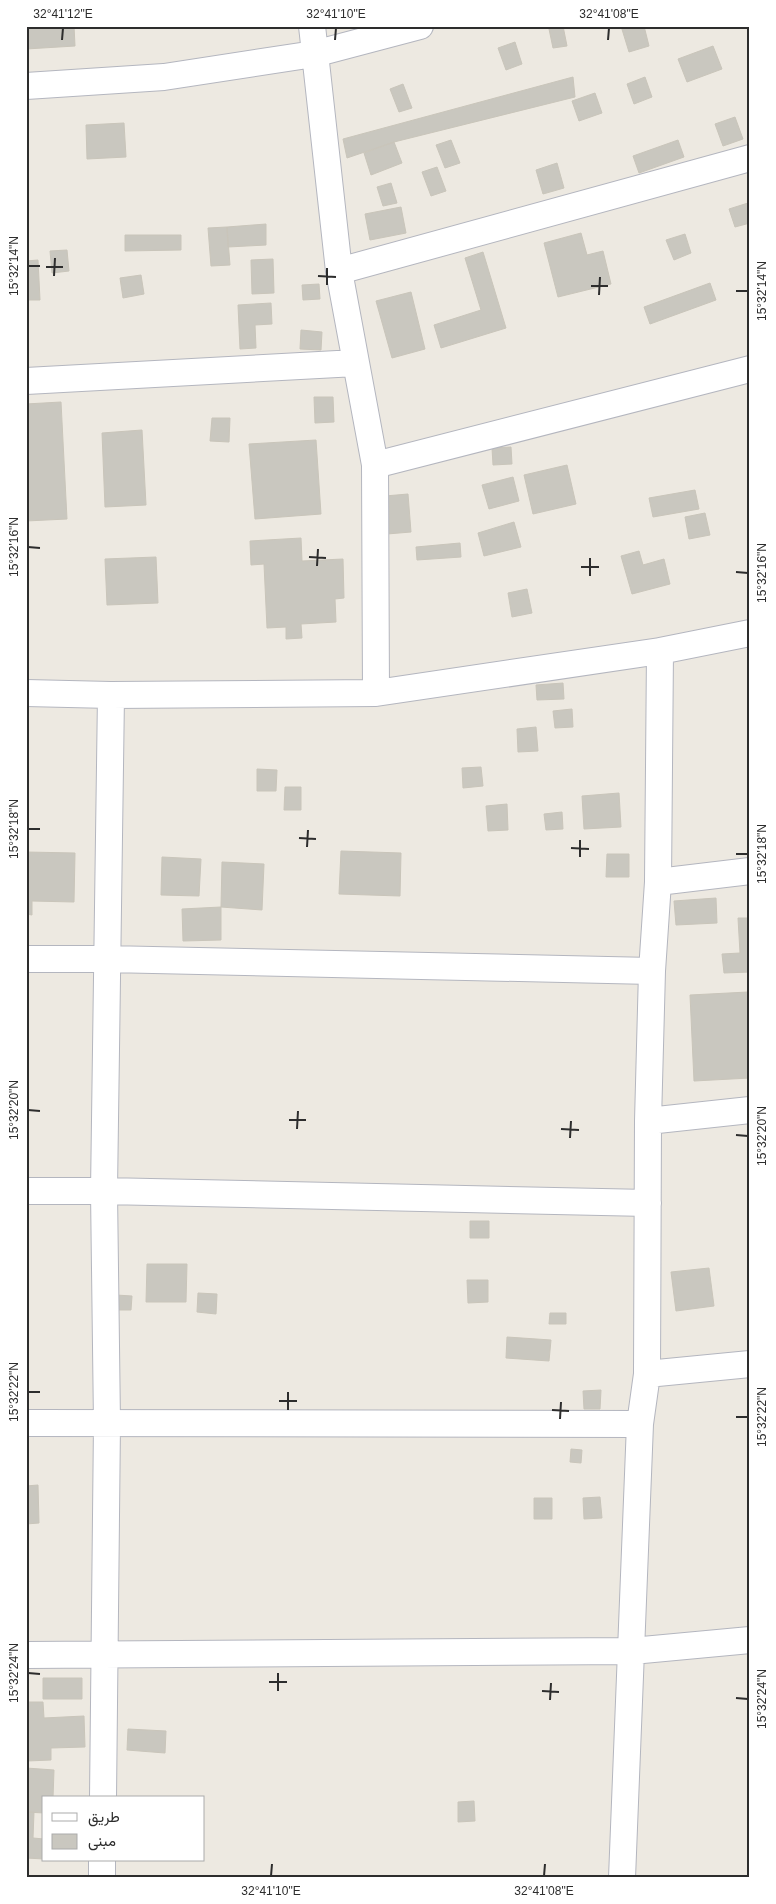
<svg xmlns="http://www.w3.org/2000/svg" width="776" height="1904" font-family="Helvetica,Vazirmatn,sans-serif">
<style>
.building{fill:#c9c7bf;stroke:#c9c5ba}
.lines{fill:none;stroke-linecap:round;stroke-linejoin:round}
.minor-casing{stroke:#b4b6bf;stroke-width:28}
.minor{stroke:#fff;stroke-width:26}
.ticks{fill:none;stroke:#2d2d2d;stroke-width:2}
.neatline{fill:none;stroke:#2d2d2d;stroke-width:2}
.ticks-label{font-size:12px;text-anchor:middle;fill:#2d2d2d}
</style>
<rect width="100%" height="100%" fill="#ede9e1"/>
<path class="building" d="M26,26H74L75,46L26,49Z
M563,26L567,46L553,48L549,29Z
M621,26H644L649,46L629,52Z
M515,42L522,64L506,70L498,48Z
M713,46L722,69L687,82L678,59Z
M573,77L575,97L394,142L347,158L343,139Z
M645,77L652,97L634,104L627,84Z
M403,84L412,108L399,112L390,89Z
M595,93L602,113L579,121L572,101Z
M735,117L743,139L723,146L715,124Z
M124,123L126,157L87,159L86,125Z
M451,140L460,163L445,168L436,145Z
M678,140L684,157L639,173L633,156Z
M394,142L402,163L371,175L364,153Z
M557,163L564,188L543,194L536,170Z
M437,167L446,191L431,196L422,172Z
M391,183L397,203L383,206L377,187Z
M748,203L750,209V223L735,227L729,209Z
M401,207L406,233L370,240L365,214Z
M266,224V245L228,247L227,227Z
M227,227L230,265L211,266L208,228Z
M581,233L587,255L603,251L611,284L558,297L544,243Z
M685,234L691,253L674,260L666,240Z
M125,235H181V250L125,251Z
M67,250L69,271L52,273L50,251Z
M483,252L506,328L441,348L434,325L481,310L465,258Z
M273,259L274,293L252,294L251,260Z
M38,260L40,300H26V261Z
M141,275L144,294L123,298L120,278Z
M710,283L716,300L650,324L644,307Z
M319,284L320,299L303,300L302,285Z
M411,292L425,349L392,358L376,301Z
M271,303L272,324L255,325L256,348L240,349L238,305Z
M301,330L322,332L321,350L300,349Z
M314,397H333L334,422L315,423Z
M61,402L67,519L26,521V404Z
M212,418H230L229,442L210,441Z
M142,430L146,505L105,507L102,433Z
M316,440L321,514L255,519L249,444Z
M511,447L512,464L493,465L492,448Z
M567,465L576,504L533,514L524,475Z
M513,477L519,501L489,509L482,485Z
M695,490L699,509L653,517L649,498Z
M408,494L411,532L387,534L385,496Z
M705,513L710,535L689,539L685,517Z
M514,522L521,547L484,556L478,533Z
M301,538L302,561L343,559L344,598L335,599L336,622L301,624L302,638L286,639V627L267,628L264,564L251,565L250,541Z
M460,543L461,557L417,560L416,547Z
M639,551L643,565L664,559L670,584L632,594L621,556Z
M156,557L158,603L107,605L105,559Z
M527,589L532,613L512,617L508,593Z
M563,683L564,699L537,700L536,685Z
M572,709L573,727L555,728L553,711Z
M536,727L538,751L518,752L517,729Z
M481,767L483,786L463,788L462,768Z
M257,769L277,770L276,791H257Z
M285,787H301V810H284Z
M619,793L621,827L584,829L582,796Z
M507,804L508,830L488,831L486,806Z
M562,812L563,829L546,830L544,814Z
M341,851L401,853L400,896L339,894Z
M26,852L75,853L74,902L32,901V915L26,914Z
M607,854H629V877H606Z
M162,857L201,859L199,896L161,895Z
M222,862L264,864L262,910L221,907Z
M716,898L717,923L676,925L674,901Z
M221,907V940L183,941L182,909Z
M738,918H750V972L724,973L722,954L740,953Z
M748,992L750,1078L694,1081L690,995Z
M470,1221H489V1238H470Z
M147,1264H187L186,1302H146Z
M709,1268L714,1306L676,1311L671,1272Z
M467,1280H488V1302L468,1303Z
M198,1293L217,1294L216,1314L197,1312Z
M116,1295L132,1296L131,1310H115Z
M550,1313H566V1324H549Z
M507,1337L551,1340L549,1361L506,1358Z
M601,1390L600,1409H584L583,1391Z
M571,1449L582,1450L581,1463L570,1462Z
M38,1485L39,1523L26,1524V1486Z
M600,1497L602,1518L584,1519L583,1498Z
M534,1498H552V1519H534Z
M43,1678H82V1699H43Z
M26,1702H43L44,1718L84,1716L85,1747L51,1748V1760L27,1761Z
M128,1729L166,1731L165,1753L127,1750Z
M26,1768L54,1770L53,1798H44V1813L26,1812Z
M474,1801L475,1821L458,1822V1802Z
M26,1812H34L33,1838L44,1839V1859L26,1858Z"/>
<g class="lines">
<g class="minor-casing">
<path id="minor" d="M312,26L339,271L375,465L376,693
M26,86L164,77L314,54L420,26
M339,271L750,158
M26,381L356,363
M375,465L750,369
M26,693L111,695L376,693L660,651L750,633
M658,882L750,871
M26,959H107L652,971
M648,1121L750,1110
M26,1191H104L648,1203
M647,1374L750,1364
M26,1423L640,1424
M26,1655L632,1651L750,1640
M103,1798L107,1423L104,1191L111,695
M102,1878V1860
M622,1878L640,1424L647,1374L648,1121L652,971L658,882L660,651"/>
</g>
<use href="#minor" class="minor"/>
</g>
<path class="ticks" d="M62,40L63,28M335,40L336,28M608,40L609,28M28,266H40M46,267H63M54,276L55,258M318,276L336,277M327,285V268M591,286H608M736,291H748M599,295L600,277M28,547L40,548M309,557L326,558M317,566L318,549M581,567H599M736,572L748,573M590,576V558M28,829H40M299,838L316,839M307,847L308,830M571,848L589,849M736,854H748M580,857V840M28,1110L40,1111M289,1120H306M297,1129L298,1111M561,1129L579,1130M736,1135L748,1136M570,1138L571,1121M28,1392H40M279,1401H297M288,1410V1392M552,1410L569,1411M736,1417H748M560,1419L561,1402M28,1673L40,1674M269,1682H287M278,1691V1673M542,1691L559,1692M736,1698L748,1699M550,1700L551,1683M271,1876L272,1864M544,1876L545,1864"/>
<rect width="776" height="1904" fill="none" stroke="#ffffff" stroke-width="55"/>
<rect x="42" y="1796" width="162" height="65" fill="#ffffff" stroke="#ababab"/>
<rect x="52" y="1813" width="25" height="8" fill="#ffffff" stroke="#ababab"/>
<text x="88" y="1822" font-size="15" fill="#2d2d2d">طريق</text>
<rect x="52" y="1834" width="25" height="15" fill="#c9c7bf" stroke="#ababab"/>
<text x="88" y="1846" font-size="15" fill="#2d2d2d">مبنى</text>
<rect x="28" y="28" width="720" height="1848" class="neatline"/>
<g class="ticks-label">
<text x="63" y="18">32°41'12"E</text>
<text x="336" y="18">32°41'10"E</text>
<text x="609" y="18">32°41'08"E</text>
<text transform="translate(14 266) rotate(-90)" y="4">15°32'14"N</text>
<text transform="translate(762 291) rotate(-90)" y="4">15°32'14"N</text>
<text transform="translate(14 547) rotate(-90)" y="4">15°32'16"N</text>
<text transform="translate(762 573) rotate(-90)" y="4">15°32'16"N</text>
<text transform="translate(14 829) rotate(-90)" y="4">15°32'18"N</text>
<text transform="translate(762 854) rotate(-90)" y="4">15°32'18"N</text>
<text transform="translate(14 1110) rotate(-90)" y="4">15°32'20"N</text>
<text transform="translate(762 1136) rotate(-90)" y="4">15°32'20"N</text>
<text transform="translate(14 1392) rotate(-90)" y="4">15°32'22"N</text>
<text transform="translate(762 1417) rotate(-90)" y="4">15°32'22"N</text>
<text transform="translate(14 1673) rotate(-90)" y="4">15°32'24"N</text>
<text transform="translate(762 1699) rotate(-90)" y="4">15°32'24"N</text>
<text x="271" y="1895">32°41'10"E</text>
<text x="544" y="1895">32°41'08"E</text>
</g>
</svg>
